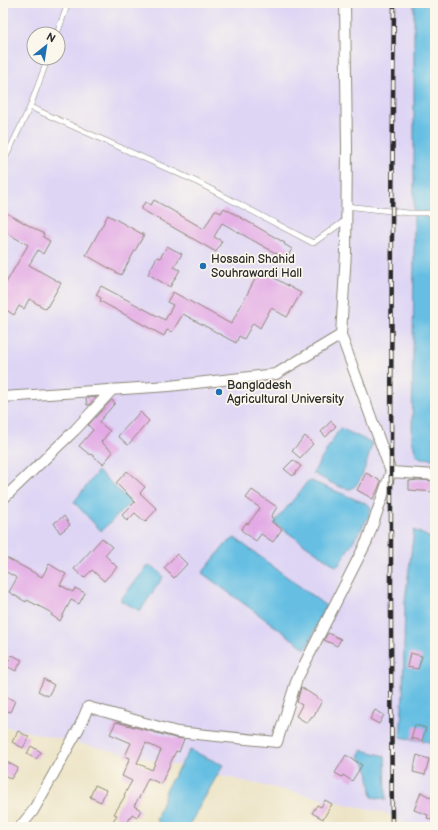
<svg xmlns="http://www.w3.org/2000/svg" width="438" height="830" font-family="'Balsamiq Sans',sans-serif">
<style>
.built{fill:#ded5f5;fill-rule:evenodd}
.water{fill:#66bfe3;stroke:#487587}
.building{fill:#e2a9e5;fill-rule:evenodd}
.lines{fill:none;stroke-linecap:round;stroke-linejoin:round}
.lane-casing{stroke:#8c8778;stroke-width:6}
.street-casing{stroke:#8c8778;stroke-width:12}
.lane{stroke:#fff;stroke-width:5}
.street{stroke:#fff;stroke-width:10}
.rail-casing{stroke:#2b2b2b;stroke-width:4.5}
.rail{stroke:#fbf7ec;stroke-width:3;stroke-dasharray:9;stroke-linecap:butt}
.poi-dot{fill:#1f6fb2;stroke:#fbf7ec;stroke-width:1.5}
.labels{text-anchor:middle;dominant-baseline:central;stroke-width:3.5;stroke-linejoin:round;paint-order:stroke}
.poi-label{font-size:12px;fill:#2b2b2b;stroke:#fbf7ec;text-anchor:start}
</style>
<rect width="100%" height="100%" fill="#fbf7ec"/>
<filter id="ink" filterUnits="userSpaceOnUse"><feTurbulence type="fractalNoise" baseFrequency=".025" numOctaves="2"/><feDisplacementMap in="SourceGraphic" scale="8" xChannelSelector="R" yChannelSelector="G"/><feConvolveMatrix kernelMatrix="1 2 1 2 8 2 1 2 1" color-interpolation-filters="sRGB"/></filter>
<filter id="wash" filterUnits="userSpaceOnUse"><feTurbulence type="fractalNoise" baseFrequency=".012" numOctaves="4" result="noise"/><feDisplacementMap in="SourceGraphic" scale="16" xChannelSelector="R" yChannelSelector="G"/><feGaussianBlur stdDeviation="0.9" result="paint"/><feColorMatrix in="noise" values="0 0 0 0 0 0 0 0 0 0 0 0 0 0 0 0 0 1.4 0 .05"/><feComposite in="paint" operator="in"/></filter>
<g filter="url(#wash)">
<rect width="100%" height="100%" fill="#ece3c4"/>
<path class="built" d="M3,3H435V827H413L385,813L3,726ZM34,34H58V58H34Z"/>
<path class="water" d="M414,3H435V459L421,458L416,455L412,440L414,262Z
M340,428L372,443C370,452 361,488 350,489C340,489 323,478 313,473Z
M98,471L131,502L101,531L74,502Z
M311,481L367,504L370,506L371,509L368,518L345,554L339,565L336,566L274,523L299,493L306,483Z
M414,530L435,540V743L400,737L403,694L405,601Z
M235,538L326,606L306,649L202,573L226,544Z
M148,566L156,569L163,577L140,611L120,600Z
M190,750L223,765L188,827H166L156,820L168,785Z
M362,750L385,756L386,799L372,797L368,771L366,765L359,757Z"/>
<g id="blocks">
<path class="building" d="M154,200L204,229L215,210L221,213L224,208L285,243L284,244L292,249L286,259L222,223L214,237L222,241L216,252L141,209L145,202L151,205Z
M3,211L44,234L43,237L50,241L43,254L38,250L29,265L61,283L46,309L29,299L24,309L19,306L14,315L3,308V288L28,245L3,231Z
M108,215L144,235L121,275L86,255Z
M167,246L182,254L174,267L180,270L170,287L148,274L157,257L160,258Z
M260,270L301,293L287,317L271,308L260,328L253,323L244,339L239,336L236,343L183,314L172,332L167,330L164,336L100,301L101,298L96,295L101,286L165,320L173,305L167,302L173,292L231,324Z
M96,397L89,405H87L86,398Z
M112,400L115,403L99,422L110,431L101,442L113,452L103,464L91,454L90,455L79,446L93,430L88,425Z
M140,412L149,421L128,445L118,436Z
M331,421L336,426L326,437L321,432Z
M305,436L313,444L300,458L292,451Z
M293,460L301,466L293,476L284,469Z
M127,471L145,487L140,493L157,509L145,522L135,513L127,521L122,515L135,502L116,483Z
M366,473L381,481L378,489L373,499L357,490Z
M418,480L435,481V492L409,490V481Z
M252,490L277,507L271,517L274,519L272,522L282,529L273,542L261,534L256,541L241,530L246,523L248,524L260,508L246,498Z
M64,516L70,525L60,533L54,523Z
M102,538L112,547L105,555L117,567L104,581L92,570L84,578L74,569Z
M177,554L187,564L174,578L164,568Z
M3,556L42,577L49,564L66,574L60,585L73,592L75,588L85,593L79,604L71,600L60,621L51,615L52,613L27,600L26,602L9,592L17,578L3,570Z
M328,633L341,639L337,646L324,640Z
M410,653L422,656L418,669L407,667Z
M12,655L22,660L16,671L6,666Z
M44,679L54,685L48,696L38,691Z
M301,687L322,701L313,717L312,716L307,723L296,716L302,705L297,702Z
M5,696L15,701L10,712L3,709V700Z
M375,710L384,715L379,724L370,719Z
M116,722L175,738L184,739L179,752L176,751L161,784L148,778L140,796L134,806L141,810L137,817L132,814L125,827H109L117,815L114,814L125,796L124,795L132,781L122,776L130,758L125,756L131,743L110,734ZM146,743L161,750L152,770L137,763Z
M415,725L426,728L422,741L411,738Z
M18,731L29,737L23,748L12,742Z
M31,746L41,752L36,759L27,754Z
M346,755L362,765L352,781L343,775L342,777L335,773Z
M417,755L429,759L425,775L413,772Z
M7,762L18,768L11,779L3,774V769Z
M95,785L106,790L101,802L90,797Z
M421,792L433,799L434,798H435V821L427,818L428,815L414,810Z
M325,800L332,804L323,819L312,813L317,805L321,807Z"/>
</g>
</g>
<g filter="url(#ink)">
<use href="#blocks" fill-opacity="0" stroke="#8c8778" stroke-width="1"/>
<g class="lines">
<g class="lane-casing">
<path id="lane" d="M57,34L68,3
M48,58L30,107L195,181L313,243L346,220
M3,163L30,107
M346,206L408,213H435"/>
</g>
<g class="street-casing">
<path id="street" d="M341,335L391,472L435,475
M3,397L169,386L276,374L341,335L346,252L347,147L345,3
M3,499L75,430L112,390
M20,827L33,811L79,728L88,707L177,732L277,742L297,679L367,541L391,472"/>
</g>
<use href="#lane" class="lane"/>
<use href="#street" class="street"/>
<g class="rail-casing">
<path id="rail" d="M392,827C390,552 391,278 394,3"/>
</g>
<use href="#rail" class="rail"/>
</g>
</g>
<g class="poi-dot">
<circle cx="203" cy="266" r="4"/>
<circle cx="219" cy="392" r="4"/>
</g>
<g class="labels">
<g class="poi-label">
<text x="211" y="259">Hossain Shahid<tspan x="211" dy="14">Souhrawardi Hall</tspan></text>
<text x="227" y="385">Bangladesh<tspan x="227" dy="14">Agricultural University</tspan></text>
</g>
</g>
<rect width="438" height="830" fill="none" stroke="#fbf7ec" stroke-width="16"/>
<g transform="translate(46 46) rotate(30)"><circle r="19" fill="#fbf7ec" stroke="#a8a59f"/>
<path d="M0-3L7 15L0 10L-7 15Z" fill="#1f6fb2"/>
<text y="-6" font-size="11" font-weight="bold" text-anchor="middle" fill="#2b2b2b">N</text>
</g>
</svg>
